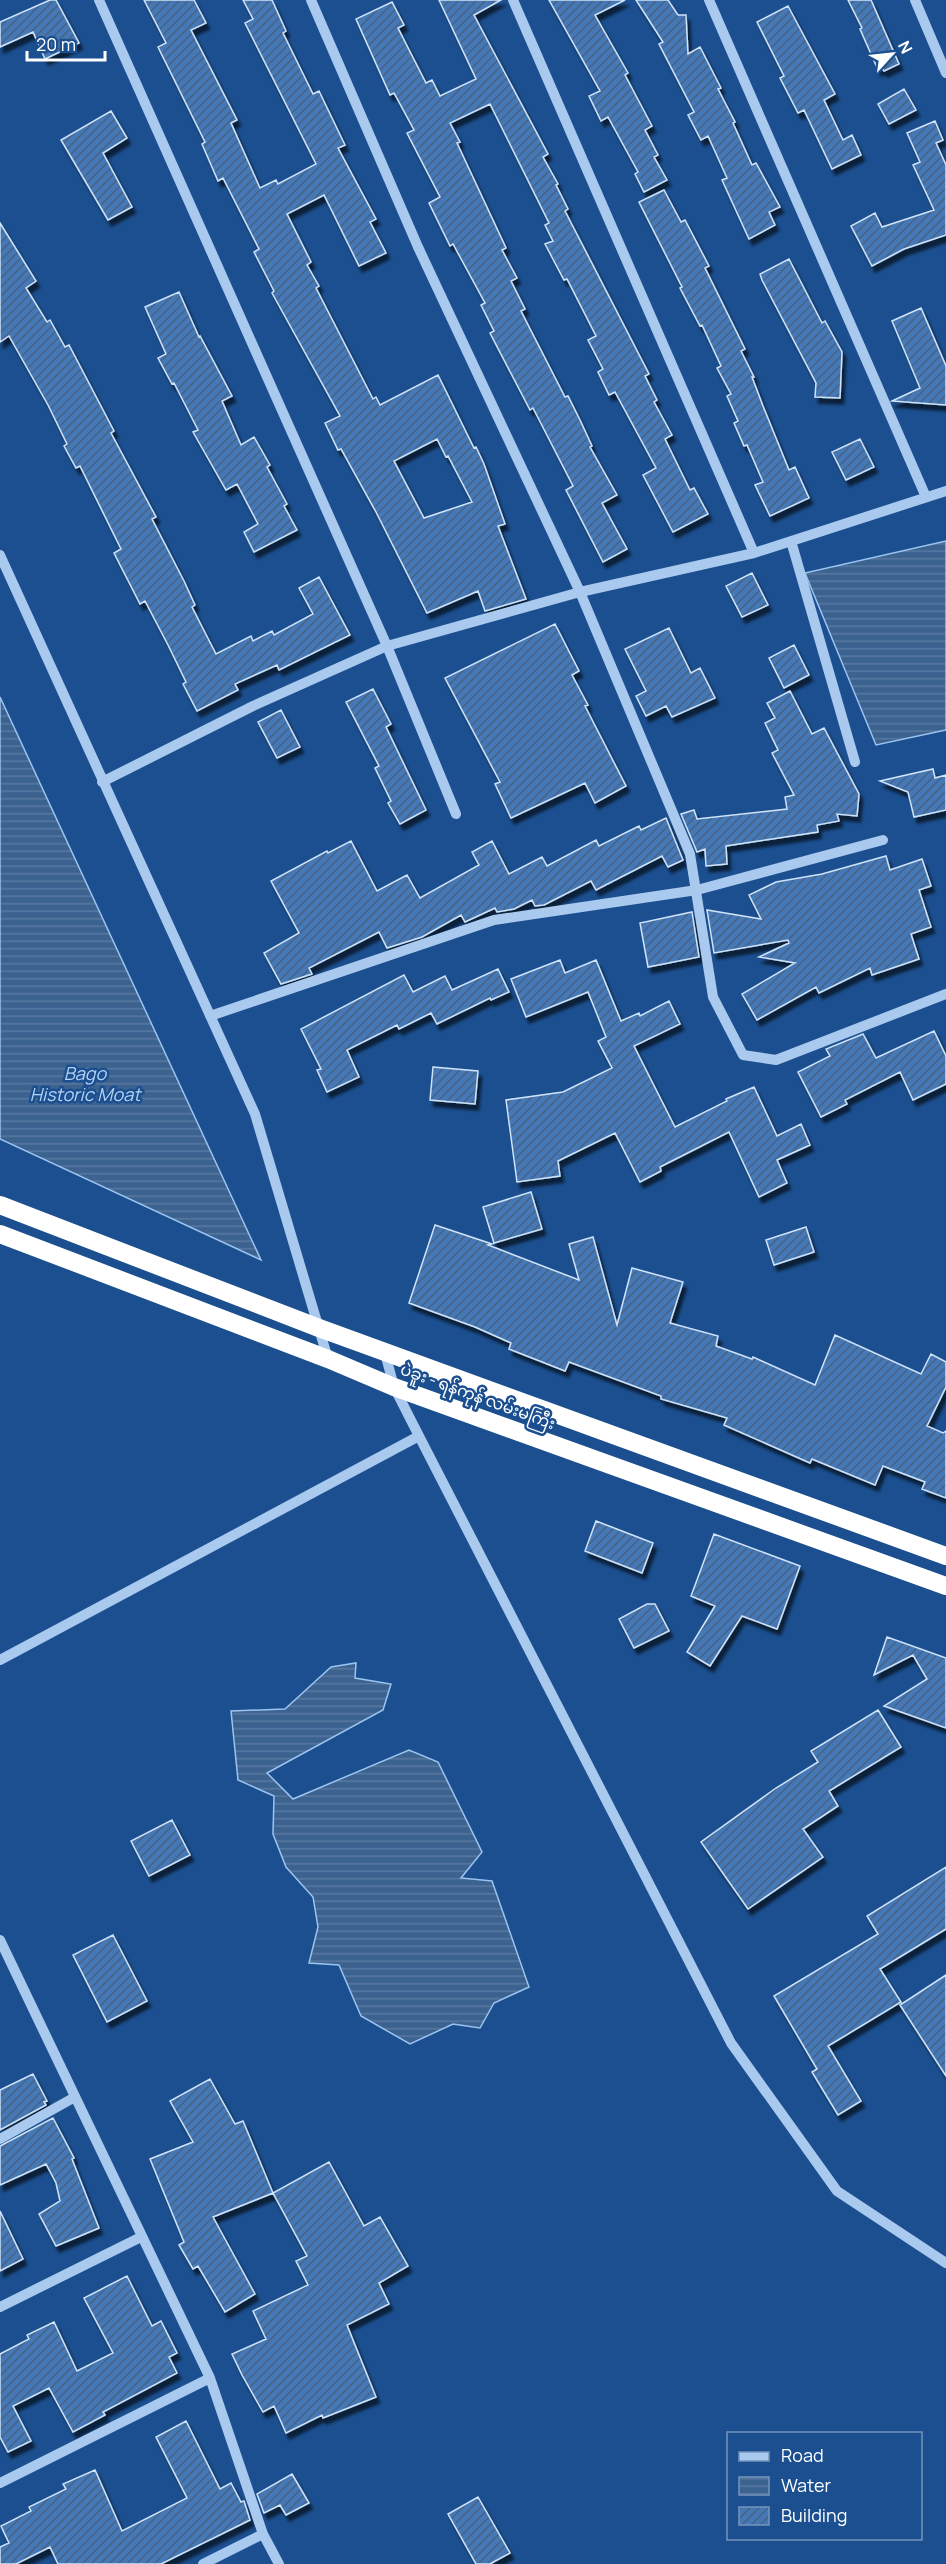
<svg xmlns="http://www.w3.org/2000/svg" width="946" height="2564" font-family="Manrope,'Noto Sans Myanmar',sans-serif">
<style>
.water{fill:url(#water-rules);stroke:#9cc4f0;stroke-width:1.5}
.building{fill:url(#building-hatch);stroke:#cfe3fa;stroke-width:1.5;fill-rule:evenodd;filter:url(#shadow)}
.lines{fill:none;stroke-linecap:round;stroke-linejoin:round}
.minor{stroke:#a9c9ee;stroke-width:10}
.highway{stroke:#fff;stroke-width:18}
.labels{text-anchor:middle;dominant-baseline:central;stroke-width:5;stroke-linejoin:round;paint-order:stroke}
.street-label{font-size:16px;fill:#fff;stroke:#1b4f8f}
.water-label{font-size:18px;font-style:italic;fill:#b5d3f5;stroke:#1b4f8f}
</style>
<defs>
<pattern id="water-rules" width="6" height="5" patternUnits="userSpaceOnUse" patternTransform="scale(1.5)"><rect width="6" height="5" fill="#3c6290"/><path d="M0 2.5h6" fill="none" stroke="#597aa1"/></pattern>
<pattern id="building-hatch" width="6" height="6" patternUnits="userSpaceOnUse" patternTransform="scale(1.5)"><rect width="6" height="6" fill="#4478b7"/><path d="M-1 1l2-2M0 6l6-6M5 7l2-2" fill="none" stroke="#486282"/></pattern>
<filter id="shadow"><feDropShadow dx="3.5" dy="6" stdDeviation="1.5" flood-color="#0009"/></filter>
</defs>
<rect width="100%" height="100%" fill="#1b4f8f"/>
<path class="water" d="M946,541V730L876,745L805,573Z
M0,697L261,1260L0,1139Z
M356,1663L355,1678L391,1684L383,1710L267,1773L293,1799L409,1750L438,1762L482,1852L461,1878L492,1881L529,1987L494,2003L480,2028L453,2024L410,2044L361,2016L339,1965L309,1963L318,1927L313,1897L286,1867L273,1834L274,1796L238,1780L231,1711L285,1709L331,1667Z"/>
<path class="building" d="M50,0H56L79,43L45,59L33,32L0,47V22Z
M144,0H194L206,23L191,30L237,120L231,123L260,188L276,180L278,184L316,164L245,23L253,19L243,0H272L286,31L283,33L313,94L319,91L345,145L338,148L376,219L370,222L386,253L359,266L324,195L287,214L311,262L307,265L319,286L316,288L373,399L376,397L380,405L438,375L474,448L476,447L484,464L505,524L498,526L526,599L485,611L478,591L427,613L376,512L341,449L338,450L325,423L340,416L272,293L274,291L254,252L259,249L223,178L218,181L202,144L205,142L158,47L166,43ZM437,439L446,457L448,456L472,502L424,518L394,461Z
M439,0H501L474,15L548,154L543,157L558,184L556,185L568,209L565,211L649,374L645,376L657,400L654,402L672,435L665,439L690,490L694,488L708,514L673,532L643,475L656,468L615,392L609,395L598,372L603,369L588,340L596,336L567,279L564,280L545,244L553,241L545,225L549,223L490,104L450,123L460,142L457,143L506,248L502,250L517,278L511,281L525,309L521,311L565,397L568,396L580,420L592,446L590,447L617,495L602,503L627,549L603,562L566,490L573,486L533,408L530,410L490,333L494,331L481,305L485,303L453,244L450,246L429,203L440,197L407,133L414,130L394,93L390,95L356,19L392,2L404,25L398,28L426,83L432,80L440,96L476,79Z
M549,0H625L595,15L628,73L625,75L652,126L645,130L658,155L654,157L667,180L644,192L635,174L638,172L608,117L601,121L589,96L600,91Z
M636,0H668L678,15H686L688,54L700,47L721,88L718,89L735,122L733,123L752,165L756,163L780,207L769,212L775,225L749,239L722,180L727,178L708,136L701,140L688,115L694,112L659,44L663,42Z
M848,0H871L899,64L884,71L882,68L878,70L860,29L862,28Z
M788,6L835,94L824,100L843,140L852,135L861,155L832,169L804,110L798,113L780,78L784,76L757,22Z
M904,89L916,110L889,124L878,104Z
M111,111L127,138L103,153L132,207L108,220L61,140Z
M935,121L943,140L936,143L946,165V235L904,249L872,266L851,226L875,213L882,227L934,210L913,165L920,162L907,133Z
M664,190L681,222L685,220L709,266L705,268L745,349L741,351L754,377H752L763,406L789,470L795,467L809,498L770,516L755,485L763,482L747,445L744,446L734,423L738,421L727,396L731,394L717,368L721,366L702,325L700,326L680,288L682,287L639,202Z
M0,223L36,281L26,288L47,322L50,320L65,347L69,345L114,431L111,433L156,517L152,519L184,581L195,605L192,607L216,654L251,636L253,641L272,631L274,635L313,614L299,588L319,577L350,635L279,670L277,665L235,684L238,690L197,711L183,684L186,682L168,645L145,601L140,604L114,553L121,549L80,466L76,468L64,446L67,444L48,405L9,336L0,342Z
M789,259L822,323L825,321L842,352L840,398L815,397L816,383L762,280L760,274Z
M179,292L199,337L200,336L232,396L222,401L241,445L254,437L270,465L267,467L287,504L284,506L297,530L254,552L244,532L258,524L237,484L226,490L193,432L198,430L174,383L172,384L158,358L166,354L145,307Z
M921,308L946,366V405L892,401L920,388L892,321Z
M860,439L874,467L846,480L832,452Z
M752,573L768,605L742,617L726,586Z
M555,624L579,671L572,675L588,705L585,706L626,786L595,803L585,783L511,818L495,784L500,782L445,678Z
M669,628L691,673L700,668L715,698L672,717L666,706L646,716L636,696L646,691L625,649Z
M794,645L809,675L784,688L769,658Z
M373,689L391,724L386,727L426,810L400,824L388,803L391,801L375,768L379,766L346,702Z
M790,691L812,734L824,728L859,794L857,816L837,814L839,821L817,825L818,832L726,846L727,864L706,866L705,849L697,852L681,814L694,810L697,819L787,809L785,797L794,795L772,753L778,750L765,723L775,718L767,703Z
M281,710L300,747L277,758L258,722Z
M933,769L935,778L946,775V810L914,817L908,792L880,781Z
M666,818L683,860L668,867L662,856L596,890L591,881L544,905L535,906L532,900L514,909L497,912L495,908L465,922L461,915L422,937L387,948L379,932L309,968L312,974L281,984L264,953L299,933L271,881L327,851L328,853L351,841L377,891L407,875L420,898L479,865L472,852L492,841L509,874L542,857L547,866L596,840L599,846L639,826L641,830Z
M886,856L890,870L922,859L931,886L919,890L931,927L911,934L919,959L872,975L870,968L819,993L816,987L757,1020L742,994L795,963L759,957L789,943L788,940L714,953L707,910L761,919L749,895L776,882L822,874Z
M692,912L699,957L648,967L640,923Z
M560,960L565,973L596,960L621,1021L639,1013L640,1016L669,1001L680,1024L634,1046L675,1127L727,1101L726,1099L754,1087L777,1136L801,1124L810,1145L777,1160L787,1183L759,1197L729,1132L660,1167L661,1171L640,1182L615,1133L558,1161L560,1176L517,1182L506,1100L563,1092L612,1068L598,1041L606,1037L588,992L526,1017L511,979Z
M498,969L509,992L491,1000L490,998L437,1024L431,1013L399,1029L397,1025L347,1050L359,1077L327,1092L317,1070L321,1069L301,1029L404,975L413,992L445,976L452,990Z
M934,1031L946,1056V1084L913,1100L900,1072L845,1100L847,1104L821,1117L798,1072L830,1056L826,1049L863,1034L876,1058Z
M433,1067L478,1071L475,1104L430,1100Z
M531,1192L542,1229L494,1243L483,1207Z
M435,1225L492,1244L488,1245L579,1280L569,1244L593,1237L617,1325L632,1268L683,1282L670,1323L718,1336L716,1346L752,1359L753,1357L815,1385L835,1335L921,1374L931,1354L946,1362V1387L927,1426L943,1433L946,1431V1498L922,1489L925,1482L883,1466L875,1485L812,1459L810,1463L724,1425L727,1418L661,1399V1396L569,1362L565,1371L509,1349L511,1343L475,1327L409,1303Z
M806,1227L814,1252L774,1265L766,1240Z
M596,1521L653,1543L642,1573L585,1551Z
M714,1534L800,1566L777,1629L742,1616L710,1666L687,1652L715,1606L691,1596Z
M647,1604H655L669,1631L634,1648L619,1619Z
M887,1637L946,1658V1728L884,1706L927,1679L913,1655L874,1675Z
M878,1710L901,1747L829,1791L838,1806L803,1829L823,1857L748,1909L701,1842L776,1788L818,1762L811,1751Z
M172,1820L190,1855L149,1876L131,1841Z
M946,1867V1929L880,1969L901,2002L828,2046L861,2101L838,2115L812,2072L817,2069L774,1996L878,1934L867,1916Z
M113,1935L147,2001L107,2022L73,1955Z
M946,1975V2076L900,2005Z
M33,2074L47,2101L44,2102L46,2105L0,2130V2090Z
M210,2079L235,2124L243,2121L273,2193L213,2217L255,2294L225,2312L198,2266L193,2269L179,2245L184,2242L150,2159L193,2142L170,2101Z
M53,2118L74,2158L72,2159L99,2228L56,2246L39,2214L60,2201L56,2183L46,2164L0,2185V2146Z
M329,2162L364,2226L380,2217L408,2266L379,2283L389,2304L347,2325L376,2397L323,2418L322,2415L286,2433L274,2406L263,2412L242,2375L232,2354L266,2339L253,2311L308,2285L296,2261L307,2256L273,2193Z
M0,2211L23,2259L0,2271Z
M127,2276L152,2326L161,2321L177,2353L169,2357L177,2373L103,2412L105,2415L73,2432L49,2388L13,2406L31,2441L8,2452L0,2437V2354L29,2339L27,2335L54,2322L77,2371L113,2353L84,2298Z
M186,2421L220,2489L231,2483L241,2502L244,2501L250,2520L161,2564H58L50,2547L16,2564H0V2547L9,2543L1,2526L31,2511L29,2507L66,2489L63,2484L95,2470L122,2531L187,2498L156,2437Z
M292,2474L309,2503L286,2515L280,2505L264,2513L257,2494Z
M478,2497L510,2553L490,2564H476L448,2514Z"/>
<g class="lines">
<path class="minor" d="M99,0L387,646L456,814
M311,0L418,247L580,592L690,854L713,997L743,1055L776,1060L946,994
M513,0L754,553
M709,0L926,497
M915,0L946,73
M791,541L855,762
M0,555L255,1114L328,1359
M102,782L253,706L387,646L580,592L754,553L946,491
M210,1016L494,920L697,890L883,840
M385,1353L394,1387L419,1436L731,2043L837,2191L946,2263
M0,1660L419,1436
M0,1940L210,2378L263,2534L279,2564
M0,2139L75,2097
M0,2307L141,2237
M0,2483L210,2378
M203,2564L263,2534"/>
<path class="highway" d="M0,1205L319,1328L946,1556
M0,1234L328,1359L394,1387L946,1586"/>
</g>
<g class="labels">
<g class="street-label">
<text transform="translate(478 1396) rotate(20)">ပဲခူး - ရန်ကုန် လမ်းမကြီး</text>
</g>
<g class="water-label">
<text x="85" y="1073">Bago<tspan x="85" dy="21">Historic Moat</tspan></text>
</g>
</g>
<rect x="727" y="2432" width="195" height="108" fill="#1b4f8f" stroke="#7695bc" stroke-width="1.5"/>
<rect x="739" y="2452" width="30" height="9" fill="#a9c9ee" stroke="#7695bc" stroke-width="1.5"/>
<text x="781" y="2462" font-size="18" fill="#ffffff">Road</text>
<rect x="739" y="2477" width="30" height="18" fill="url(#water-rules)" stroke="#7695bc" stroke-width="1.5"/>
<text x="781" y="2492" font-size="18" fill="#ffffff">Water</text>
<rect x="739" y="2507" width="30" height="18" fill="url(#building-hatch)" stroke="#7695bc" stroke-width="1.5"/>
<text x="781" y="2522" font-size="18" fill="#ffffff">Building</text>
<g transform="translate(892 54) rotate(63)" stroke="#1b4f8f" stroke-width="4.5" paint-order="stroke">
<path d="M0-4.5L10 22L0 15L-10 22Z" fill="#ffffff"/>
<text y="-9" font-size="16" font-weight="bold" text-anchor="middle" fill="#ffffff">N</text>
</g>
<path d="M27 51v9h78v-9" fill="none" stroke="#ffffff" stroke-width="3"/>
<text x="36" y="51" font-size="18" fill="#ffffff" stroke="#1b4f8f" stroke-width="4.5" paint-order="stroke">20 m</text>
</svg>
